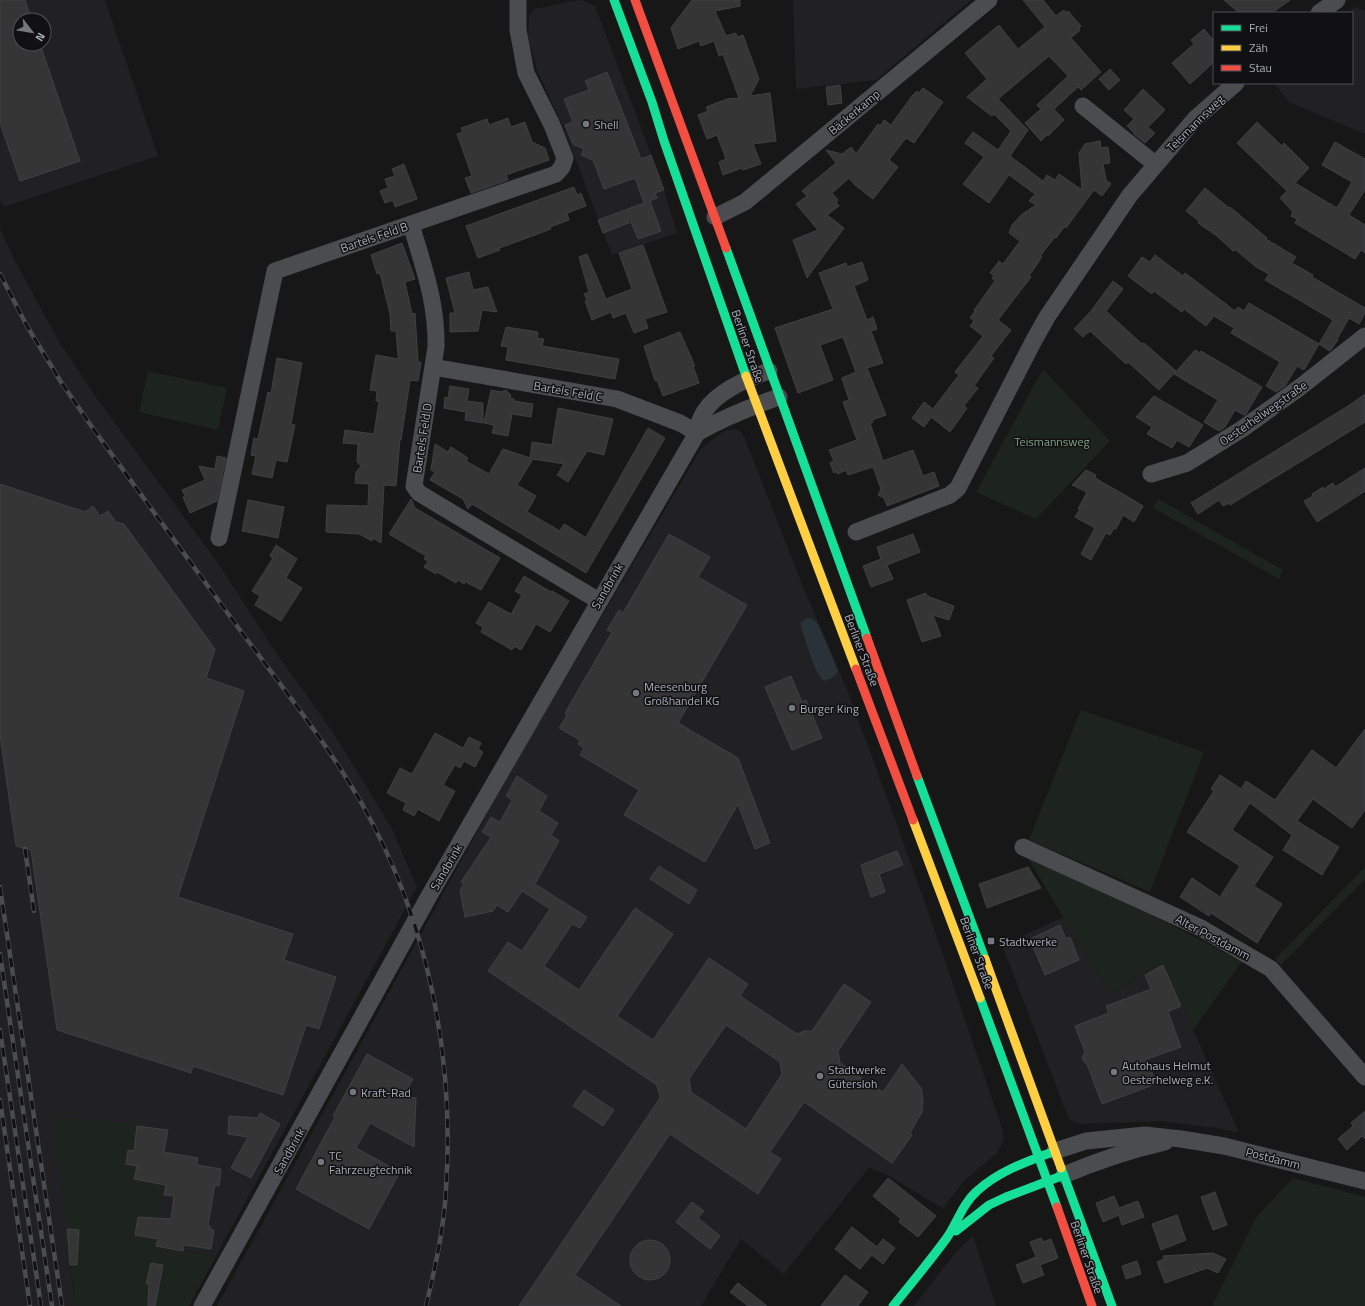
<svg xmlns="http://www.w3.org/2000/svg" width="1365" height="1306" font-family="'Titillium Web',sans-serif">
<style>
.built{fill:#212123;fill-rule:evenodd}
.green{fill:#1d241e}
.water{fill:#2a3239}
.building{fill:#353536;stroke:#3f4043;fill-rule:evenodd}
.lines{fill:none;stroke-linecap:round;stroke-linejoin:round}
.street{stroke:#4b4c50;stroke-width:17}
.fast{stroke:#16e098;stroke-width:9}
.slow{stroke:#ffcf43;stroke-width:9}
.jam{stroke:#f24e42;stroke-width:9}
.rail-casing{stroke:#4b4c4f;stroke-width:4.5}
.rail{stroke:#111113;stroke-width:3;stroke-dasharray:9;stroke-linecap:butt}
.poi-dot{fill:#757880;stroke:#111113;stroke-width:1.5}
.labels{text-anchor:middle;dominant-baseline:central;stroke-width:3;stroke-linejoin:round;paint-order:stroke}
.street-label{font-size:12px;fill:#a8adb8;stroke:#111113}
.poi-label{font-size:12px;fill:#a8adb8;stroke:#111113;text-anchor:start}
.park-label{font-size:12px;fill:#7fa381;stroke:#111113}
</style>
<rect width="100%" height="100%" fill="#171717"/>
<path class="built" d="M0,0H105L158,156L4,207L0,201ZM20,20H44V44H20Z
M579,0H582L595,6L651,154L664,190L677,233L612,255L562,124L537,70L528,38L529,15L534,9Z
M793,0H971L876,80L796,89Z
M1355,7L1365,11V134L1289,102L1274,83H1352V13H1348Z
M0,228L15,261L58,340L93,393L220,566L276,653L326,722L357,771L392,829L417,887L216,1256L161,1247V1176L67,1243L75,1306H0Z
M736,429L743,434L806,594L828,644L847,690L892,811L931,920L1001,1125L1004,1140L997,1153L967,1178L948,1201L944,1209L884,1173L869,1168L784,1274L741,1239L701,1306H217L513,766L701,449L724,431Z
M1064,917L1110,994L1163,962L1239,1133L1217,1128L1161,1121L1080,1124L1070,1119L1065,1109L1002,945Z
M973,1236L996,1306H914L956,1252Z"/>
<path class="green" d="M1043,369L1110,441L1036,519L976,492Z
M148,371L227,388L218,430L139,412Z
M1158,499L1283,570L1279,579L1153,508Z
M1081,710L1204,752L1150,892L1029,840Z
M1027,857C1100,891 1172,923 1242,962L1193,1030L1163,962L1110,994Z
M1365,867V879L1281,965L1275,959Z
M54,1116L148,1126L142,1172L161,1176V1247L216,1256L189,1306H75Z
M1293,1178L1365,1197V1306H1213L1214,1302L1257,1216Z"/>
<path class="water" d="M808,618L813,619L818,624L838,671C836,677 829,679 824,681C814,673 806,640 801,627V622Z"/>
<path class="building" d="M0,0H25L32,20H20V44H40L80,161L20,181L0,123Z
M692,0H740V6L715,11L726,36L736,33L737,37L743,35L759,79L750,96L770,93L776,141L753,144L761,164L743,170L742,168L723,175L719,162L726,159L717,135L707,139L698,115L708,111L706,107L727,99L739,98L723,54L719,56L714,41L701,46L699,41L678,49L671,28Z
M1023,0H1043L1056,16L1064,10L1066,13L1068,11L1081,26L1079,28L1080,30L1071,38L1101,72L1081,90L1078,87L1054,109L1064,120L1048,136L1047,135L1041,141L1025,123L1041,109L1037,105L1068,76L1049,56L998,99L1028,130L1010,156L1043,181L1047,175L1055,180L1059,174L1082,190L1079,153L1085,144L1100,141L1101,148L1108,147L1110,163L1103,164L1106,180L1111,184L1102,196L1094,190L1066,228L1065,226L1056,238L1055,237L1040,256L1042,257L1029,276L1031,277L998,320L1011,330L991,356L994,358L974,386L978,388L964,406L967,408L950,432L931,417L924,427L912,418L924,402L933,409L959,375L955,372L983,336L970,326L974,321L970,318L975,311L974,310L995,281L992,278L994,275L990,273L999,261L1003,264L1020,241L1009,233L1012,225L1022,214L1036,205L1029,201L1035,194L1009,175L989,203L963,184L984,157L965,143L973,132L998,150L1011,131L994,114L992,116L967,97L987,79L965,53L999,25L1018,49L1045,27Z
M1224,0H1290L1272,13H1239Z
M1204,29L1214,41V62L1190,84L1172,63L1194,44L1191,40Z
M1110,69L1120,80L1109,90L1099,79Z
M607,72L641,159L651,155L664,190L655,193L657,198L650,201L661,231L638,239L631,222L603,233L598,220L644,203L635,178L604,189L593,160L581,155L584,149L573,144L565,125L573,122L564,99L589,90L585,81Z
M840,85L842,103L828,105L826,87Z
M923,88L943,102L914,143L906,138L889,160L898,167L873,199L855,185L849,178L832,193L838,200L836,202L839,206L827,215L844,228L807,278L793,240L818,230L796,204L807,196L802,191L836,163L826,150L842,154L851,147L856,154L878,124L880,126L884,120L891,125L912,96L917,91L919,93Z
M1143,89L1165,110L1148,127L1155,133L1145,143L1134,134V133L1127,126L1134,119L1124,110Z
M508,118L511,127L525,122L532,142L545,148L549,160L506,175L508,180L471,193L465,178L472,176L457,134L463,132L461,128L487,119L489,125Z
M1257,122L1282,146L1284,143L1309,168L1295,183L1337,208L1352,182L1322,165L1335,142L1365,159V190L1349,215L1365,225V253L1361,250L1355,259L1295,223L1297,219L1291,216L1293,212L1280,198L1287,191L1237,143Z
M404,164L417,199L395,207L393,200L385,203L380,191L388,188L385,179L395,176L392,169Z
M574,187L577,195L581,193L586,206L567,213L569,220L550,227L551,229L508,245L499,248L500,250L478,258L466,226Z
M1205,188L1229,208L1230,207L1267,238L1266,239L1296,257L1292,263L1313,275L1312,277L1365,308V313L1359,324L1349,318L1337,339L1338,340L1330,351L1319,344L1333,320L1265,280L1269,274L1256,267L1236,250L1233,251L1217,236L1198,223L1199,221L1186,211Z
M402,243L415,279L405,282L412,314L415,313L418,362H421L418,381L410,380L401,440L400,439L396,486L384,485L381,543L373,538L372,541L359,534L326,532L327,505L368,506L369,484L355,483L356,472L361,466L357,462L358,444L343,443L345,430L374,434L379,401H376L377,391L370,390L376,355L399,359L398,356L396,331H391L390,314L380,273L377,274L371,255Z
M643,245L667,312L645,319L648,328L634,333L626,313L613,318L611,312L592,320L585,301L587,300L584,294L589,292L579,257L587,254L606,299L632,289L619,253Z
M1155,255L1183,276L1185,273L1235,311L1238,307L1244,311L1249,303L1319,344L1304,370L1297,366L1285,386L1276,392L1266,386L1280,362L1231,333L1234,328L1214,316L1206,326L1184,309L1182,312L1154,291L1152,294L1128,276L1142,257L1150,262Z
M862,262L868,280L854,286L867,320L873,317L877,329L871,331L883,363L867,368L886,415L872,420L873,422L870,423L883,461L913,450L923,476L934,472L939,486L887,506L884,498L878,495L881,489L873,467L848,475L846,470L838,474L837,472L834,473L830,463L834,461L829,450L857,440L843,402L849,400L842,378L856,372L843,337L820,345L833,380L798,393L775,328L833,309L819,273L846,263L847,267Z
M469,272L473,290L488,287L497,312L482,310L478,331L450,332V313H455L446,278Z
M1113,281L1123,289L1106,311L1142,344L1144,343L1176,371L1159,390L1128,362L1126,364L1090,331L1083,337L1074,329L1091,311Z
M506,327L538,332L537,338L544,339L542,346L619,359L615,379L506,360L508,347L501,346Z
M680,332L695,366H693L699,383L663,396L657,380L655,381L644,346Z
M1195,350L1200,353L1201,351L1262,387L1246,414L1244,415L1235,410L1225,427L1219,431L1204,422L1218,400L1174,374Z
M277,358L302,363L291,424L295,425L287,462L276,460L272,478L252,474L256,456L251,455L254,438L258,439L268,392L271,393Z
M450,386L469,389L467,401L483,403V423L465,420L466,412L444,408L445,397L448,398Z
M491,390L501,392L506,390L511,395L510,398L514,399V401L533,404L531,417L512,414L508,436L492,433L494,425L484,423Z
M1365,394V422L1230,505L1229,503L1223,506L1219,500L1198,514L1191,503L1348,406Z
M1154,396L1203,425L1189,447L1177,440L1172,448L1147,434L1152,427L1136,417Z
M558,408L613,419L604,455L587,451L568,482L557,475L564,464L533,459L517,485L536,496L527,512L560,531L564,524L585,537V539L648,428L665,438L586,573L472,504L468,509L463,499L430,480L435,472L431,470L435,444L448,452L451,447L468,458L466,461L489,474L503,449L530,458L532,442L552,445Z
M217,456L226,458L217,501L190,513L183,497L185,496L182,490L205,480L199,466L215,469Z
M1365,468V491L1317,522L1304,501L1313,496L1312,494L1323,487L1324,489L1333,483L1335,487Z
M1086,470L1096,475L1095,478L1125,495L1143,506L1134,522L1123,515L1116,529L1114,528L1110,535L1106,533L1091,560L1081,554L1095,528L1075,517L1080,509H1078L1087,492L1072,485Z
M0,484L85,512L93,506L100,516L108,511L116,522L124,524L215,649L206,678L244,691L178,897L293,934L284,960L336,977L319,1029L306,1025L283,1095L193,1066L191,1073L57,1030L31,850L16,846L0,735Z
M411,499L415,508L500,558L481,590L466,582L464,584L458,580L456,583L437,572L436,574L424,567L428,561L424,559L426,556L389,534Z
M248,500L284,507L278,538L242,531Z
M669,534L710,557L698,577L747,605L678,723L738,758L770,843L755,849L738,804L705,862L624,815L639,790L580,755L584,748L578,744L580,740L559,728L567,715L565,713L612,632L607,630L619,610L623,613Z
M913,534L920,552L887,565L893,579L871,587L863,566L881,559L877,547Z
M276,545L297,559L286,578L302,588L281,621L255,605L260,596L252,591L273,558L270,556Z
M524,576L551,592L552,591L569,601L550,632L536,624L521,650L514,646L512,650L481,632L483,627L476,623L489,602L511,614L522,595L515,591Z
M926,593L927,596L954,606L949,620L933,615L941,636L922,642L907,600Z
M791,676L802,702L806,700L822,738L792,750L765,687Z
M1365,729V810L1352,828L1313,799L1297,821L1339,847L1322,875L1283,850L1292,835L1250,803L1232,830L1273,857L1254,886L1282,904L1257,943L1211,913L1209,916L1180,897L1192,878L1220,897L1240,866L1187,832L1214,791L1211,789L1220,775L1241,789L1246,781L1275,800L1312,750L1336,768Z
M435,733L463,748L469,737L481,743L478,749L483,752L475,767L464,761L460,768L455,765L443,785L455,791L439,821L418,809L414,816L403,810L406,803L387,793L400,768L412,774Z
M517,776L547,796L539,811L558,823L551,835L559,841L535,884L587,917L580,928L572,924L544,966L579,990L635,908L673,934L617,1016L653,1040L709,958L748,984L740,996L797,1034L804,1031H812L844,984L871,1002L838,1051L840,1063L883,1092L902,1064L921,1088L923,1100L922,1112L910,1133L912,1135L892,1163L804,1102L770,1152L781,1159L758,1194L670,1134L575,1275L621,1306H519L660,1098L657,1085L488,971L508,942L522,951L550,909L522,891L508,912L497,905L493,911L465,917L460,890L464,884L461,882L491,837L482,832L491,817L500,822L512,800L506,796ZM726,1025L780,1062L782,1074L746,1129L691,1092L689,1079Z
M897,851L903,865L879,874L885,892L871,897L861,865Z
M659,866L697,890L689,904L650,879Z
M1028,867L1041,888L987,908L979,884Z
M1060,925L1066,939L1070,937L1079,960L1045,975L1030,939Z
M1163,965L1181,1006L1168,1012L1181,1047L1147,1059L1156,1084L1102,1104L1087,1064L1084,1062L1082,1057L1085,1052L1075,1026L1109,1013L1106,1006L1151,989L1145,975Z
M367,1054L413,1079L403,1097L416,1098L414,1147L370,1123L356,1148L400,1172L369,1229L296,1189L335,1117L333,1116Z
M584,1090L614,1110L603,1126L573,1106Z
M1365,1111V1139L1362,1136L1347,1150L1338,1139L1353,1126L1351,1123Z
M260,1113L280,1124L251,1178L231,1168L248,1137L228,1134L229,1116L258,1118Z
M137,1126L168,1130L164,1152L198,1158L197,1165L221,1169L219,1186L215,1185L208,1225L210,1226V1229L214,1230L211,1249L184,1245L183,1251L156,1246L158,1239L135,1235L138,1217L171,1219L174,1196L164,1195L166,1185L134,1179L137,1166L126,1164L128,1150L134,1151Z
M888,1178L936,1216L918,1237L899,1222L901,1219L873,1196Z
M1215,1192L1227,1225L1213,1230L1201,1197Z
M1114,1196L1119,1208L1138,1201L1144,1217L1122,1225L1119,1215L1103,1222L1096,1203Z
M692,1202L704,1211L698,1218L720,1236L710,1249L676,1222Z
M1177,1215L1186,1240L1161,1250L1152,1224Z
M852,1227L877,1247L883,1239L895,1248L883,1264L872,1255L860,1269L835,1249Z
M67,1229L79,1230L77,1265H70Z
M1041,1238L1043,1242L1051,1239L1058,1258L1040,1265L1044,1275L1023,1283L1016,1265L1036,1257L1030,1242Z
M630 1260a20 20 0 1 1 40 0a20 20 0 1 1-40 0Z
M1213,1253L1226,1259L1218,1273L1207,1268L1165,1283L1157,1262L1164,1259L1163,1256Z
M1137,1261L1141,1274L1126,1279L1122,1266Z
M151,1263L163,1265L155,1306H148L149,1284H146Z
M845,1275L868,1292L858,1306H821Z
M738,1283L767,1306H748L730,1292Z"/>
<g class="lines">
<path class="street" d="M1319,13L1337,0
M1083,106L1155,164
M715,217L745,202L989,0
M411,224C423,266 437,302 436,347L414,486L419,493L599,601
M433,367L617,399L680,423L697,433
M697,433C723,418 750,407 779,397
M1151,474L1187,463L1242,429L1299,388L1365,336
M856,532L950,495L958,488L1033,342L1047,317L1130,195L1195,119L1236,83
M219,538L275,271L556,174L562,167L565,158L552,125L526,73L518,30V0
M1023,847L1201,928L1271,969L1365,1077
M1055,1151L1086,1141L1145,1135L1181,1139L1224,1146L1365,1181
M1064,1175C1097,1161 1130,1150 1165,1142
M202,1306L429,896L697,433C698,428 699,422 701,418C711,394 746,379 769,371"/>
<path class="fast" d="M614,0L652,102L664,141L746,376
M726,248L867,638
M917,776L985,959
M980,998L1057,1207
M1061,1168L1112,1306
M956,1231L989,1205L1006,1197L1064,1175
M893,1306C911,1284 929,1262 946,1239C957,1224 962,1204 977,1191C999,1171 1028,1161 1055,1151"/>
<path class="slow" d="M746,376L856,669
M913,820L980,998
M985,959L1061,1168"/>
<path class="jam" d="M635,0L726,248
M867,638L917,776
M856,669L913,820
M1057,1207L1092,1306"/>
<g class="rail-casing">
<path id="rail" d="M0,274L27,326L61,382L92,427C141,495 191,563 240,630C282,687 327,743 362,804C428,921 455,1057 446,1189C444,1229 435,1268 426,1306
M25,849L34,911
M0,887L62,1306
M0,954L52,1306
M0,1030L41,1306
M0,1100L30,1306"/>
</g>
<use href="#rail" class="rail"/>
</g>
<g class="poi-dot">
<circle cx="586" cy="124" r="4"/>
<circle cx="636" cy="693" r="4"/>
<circle cx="792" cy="708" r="4"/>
<rect x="987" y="937" width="8" height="8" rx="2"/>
<circle cx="1114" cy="1072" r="4"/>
<circle cx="820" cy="1076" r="4"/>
<circle cx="353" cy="1092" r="4"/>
<circle cx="321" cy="1162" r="4"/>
</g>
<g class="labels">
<g class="street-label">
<text transform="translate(854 112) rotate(-40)">Bäckerkamp</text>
<text transform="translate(1195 123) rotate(-45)">Teismannsweg</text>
<text transform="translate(374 237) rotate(-19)">Bartels Feld B</text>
<text transform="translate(748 346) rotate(71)">Berliner Straße</text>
<text transform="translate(568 391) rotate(10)">Bartels Feld C</text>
<text transform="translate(1263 413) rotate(-35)">Oesterhelwegstraße</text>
<text transform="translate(422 438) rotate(-81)">Bartels Feld D</text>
<text transform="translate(607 586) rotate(-60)">Sandbrink</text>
<text transform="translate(862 650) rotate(69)">Berliner Straße</text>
<text transform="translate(446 867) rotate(-60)">Sandbrink</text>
<text transform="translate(1213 937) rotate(28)">Alter Postdamm</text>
<text transform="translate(977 953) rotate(70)">Berliner Straße</text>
<text transform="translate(289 1151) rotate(-61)">Sandbrink</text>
<text transform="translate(1273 1158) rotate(14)">Postdamm</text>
<text transform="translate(1087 1257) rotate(71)">Berliner Straße</text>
</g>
<g class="poi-label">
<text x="594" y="124">Shell</text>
<text x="644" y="686">Meesenburg<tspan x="644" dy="14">Großhandel KG</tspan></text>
<text x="800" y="708">Burger King</text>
<text x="999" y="941">Stadtwerke</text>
<text x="1122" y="1065">Autohaus Helmut<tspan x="1122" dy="14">Oesterhelweg e.K.</tspan></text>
<text x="828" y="1069">Stadtwerke<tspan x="828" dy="14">Gütersloh</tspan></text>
<text x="361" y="1092">Kraft-Rad</text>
<text x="329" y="1155">TC<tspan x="329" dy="14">Fahrzeugtechnik</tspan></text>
</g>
<g class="park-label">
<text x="1052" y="441">Teismannsweg</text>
</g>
</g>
<rect x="1213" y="12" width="140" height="72" fill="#111113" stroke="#4d4f55"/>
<rect x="1221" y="25" width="20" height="6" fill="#16e098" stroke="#4d4f55"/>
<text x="1249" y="32" font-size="12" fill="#a8adb8">Frei</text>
<rect x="1221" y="45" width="20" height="6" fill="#ffcf43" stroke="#4d4f55"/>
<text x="1249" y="52" font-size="12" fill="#a8adb8">Zäh</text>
<rect x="1221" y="65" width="20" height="6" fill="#f24e42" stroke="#4d4f55"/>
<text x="1249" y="72" font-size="12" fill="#a8adb8">Stau</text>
<g transform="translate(32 32) rotate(121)"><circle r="19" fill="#111113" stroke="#4d4f55"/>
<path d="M0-3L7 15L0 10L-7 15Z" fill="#757880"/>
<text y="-6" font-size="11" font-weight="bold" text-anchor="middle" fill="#a8adb8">N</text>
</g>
</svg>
